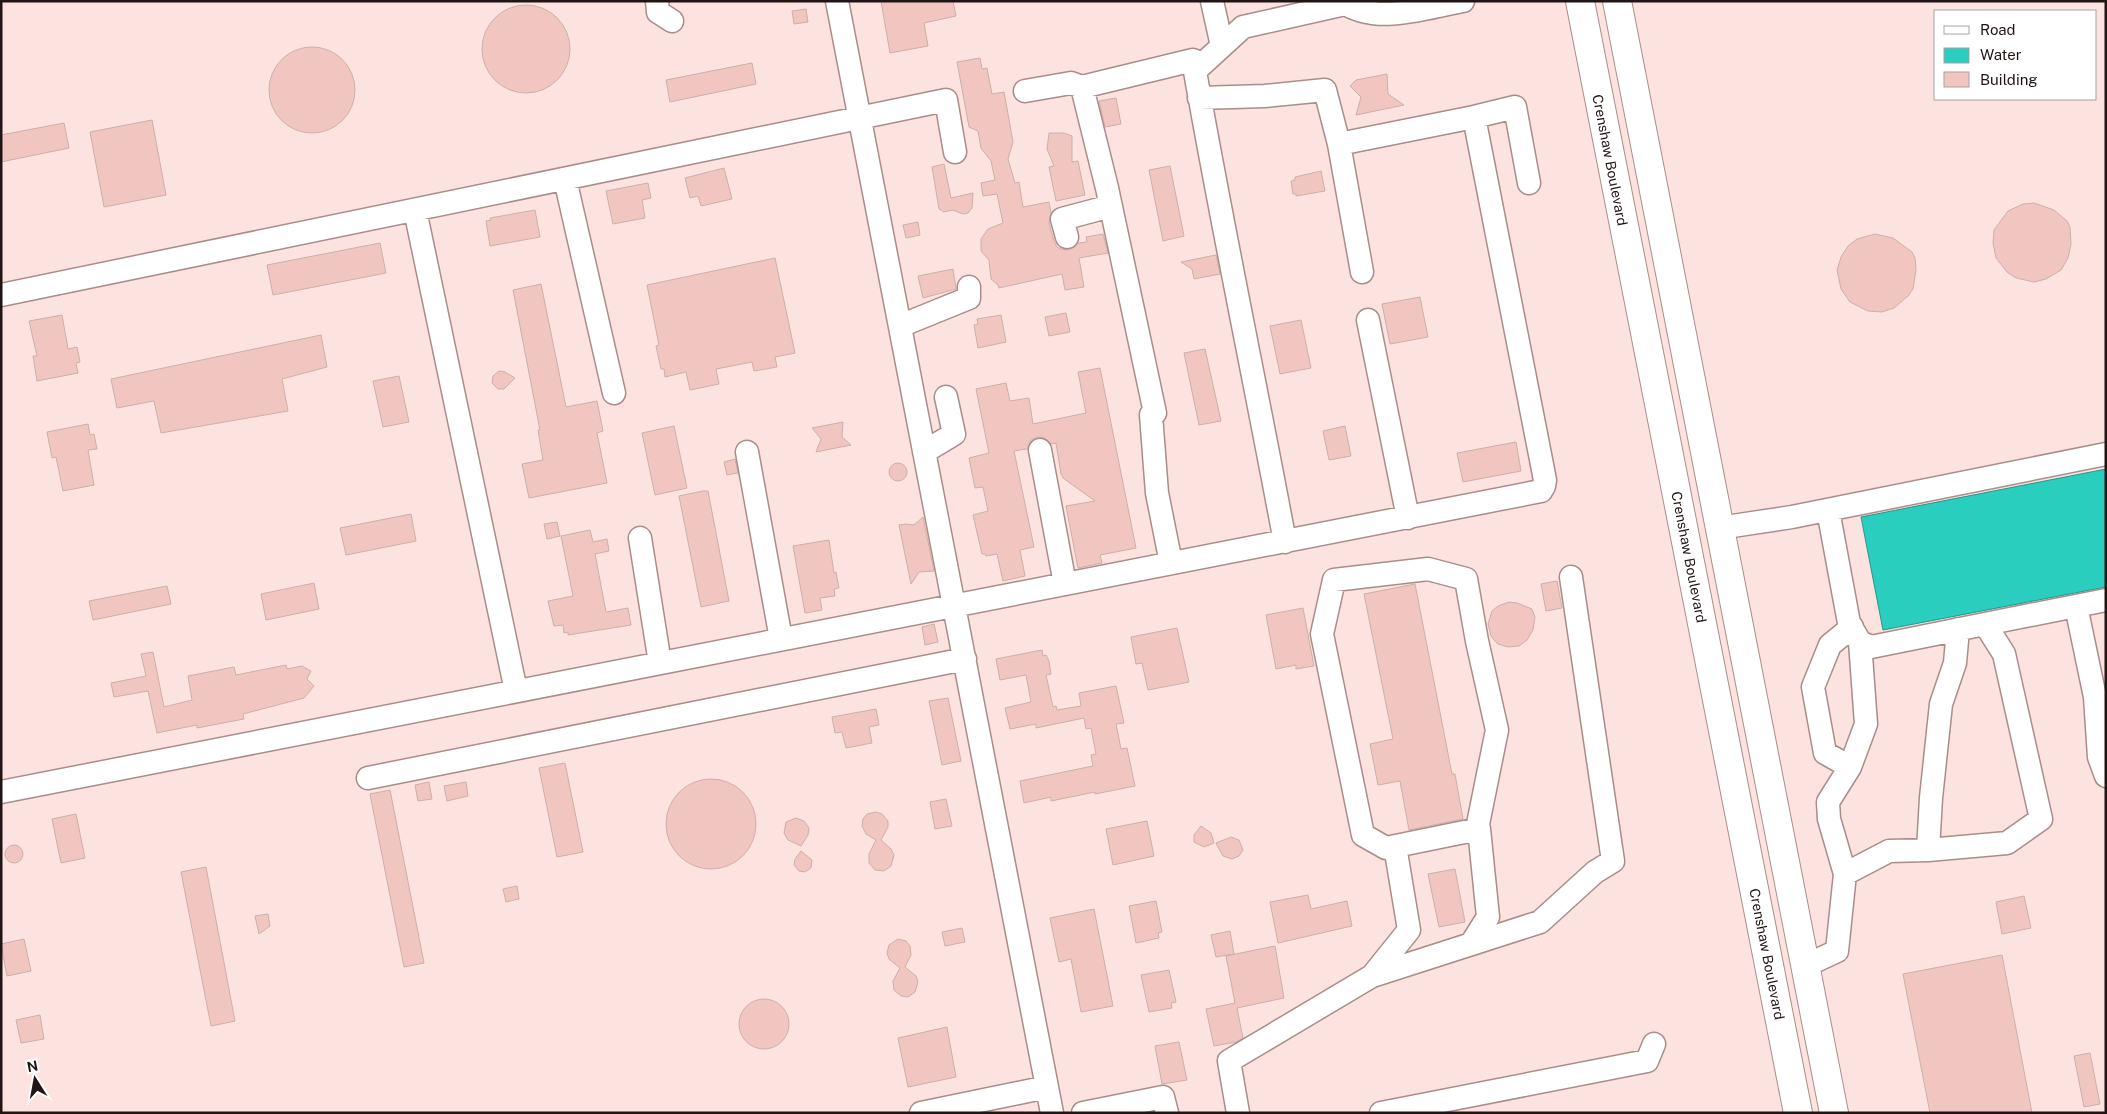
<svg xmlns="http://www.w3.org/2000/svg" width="2107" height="1114" font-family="'Public Sans',sans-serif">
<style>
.water{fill:#29cebf;stroke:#26968c}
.building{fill:#f2c6c0;stroke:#ccafaa}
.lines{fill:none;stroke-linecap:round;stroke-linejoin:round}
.minor-casing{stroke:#a98d88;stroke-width:25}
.major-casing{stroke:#a98d88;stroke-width:30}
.minor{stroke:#fff;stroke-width:22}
.major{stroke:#fff;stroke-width:28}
.labels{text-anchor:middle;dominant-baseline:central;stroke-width:4;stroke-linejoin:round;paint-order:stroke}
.street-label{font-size:14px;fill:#201514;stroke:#fff}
</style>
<rect width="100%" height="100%" fill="#fce3df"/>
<path class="water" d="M2106,469V587L1883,630L1861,517Z"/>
<path class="building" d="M881,1H953L956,16L924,23L928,46L890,53Z
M482 49a44 44 0 1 1 88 0a44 44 0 1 1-88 0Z
M806,9L808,22L794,24L792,11Z
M269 90a43 43 0 1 1 86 0a43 43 0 1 1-86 0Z
M980,58L982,69L987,68L992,94L1004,92L1013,142L1008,159L1015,183L1019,182L1023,207L1049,202L1051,213L1049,223L1054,241L1057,247L1063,250L1071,249L1078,243L1087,242L1086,237L1103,234L1108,253L1079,258L1084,287L1065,290L1062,274L999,288L998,285L991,279L989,260L981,251V239L988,229L1003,223L997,194L983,196L981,183L995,180L991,161L981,148L978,131L969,127L957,62Z
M752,63L756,84L670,102L666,80Z
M1387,74L1388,94L1404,105L1356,115L1361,97L1350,86L1356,80Z
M1116,98L1121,124L1105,127L1099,101Z
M152,120L166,195L104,207L90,132Z
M64,123L69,148L1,162V135Z
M1049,133H1064L1072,136V162L1078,161L1085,195L1056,201L1049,167L1054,166L1047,149Z
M944,164L951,198L973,193L972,208L968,213L963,214L953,210L944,212L939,209L932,167Z
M1170,166L1184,236L1163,241L1149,170Z
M724,168L732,199L701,206L698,196L690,198L685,178Z
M1321,171L1325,191L1296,196V194H1293L1291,181L1295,180V177Z
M648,183L651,198L642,200L645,218L613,224L606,191Z
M2034,203L2054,210L2067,221L2070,227L2071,244L2068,258L2061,270L2046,279L2034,282L2016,278L2007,272L1996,258L1993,243L1994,230L2008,211L2023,204Z
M535,210L540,237L490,246L486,221L491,220L490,218Z
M918,222L920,235L906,238L903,225Z
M1875,234L1893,238L1912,252L1915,258L1916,270L1913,289L1908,296L1894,308L1882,312L1868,311L1850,302L1841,289L1837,270L1841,257L1848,246L1857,239Z
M380,243L386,273L273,295L267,265Z
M1216,255L1220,274L1194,279L1192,269L1181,262Z
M775,258L795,353L775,357L777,367L754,371L752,362L716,369L719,384L690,390L686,372L665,377L664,369H661L656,346L659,345L647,285Z
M953,269L956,289L923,298L918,276Z
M541,284L566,407L597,401L603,431L597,433L607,483L529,498L522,464L543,460L538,430H540L513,290Z
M1420,297L1428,337L1390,344L1382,304Z
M1066,313L1070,332L1049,336L1045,317Z
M62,315L68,349L77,347L80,362L76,363L78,373L37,381L33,356H37L29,321Z
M1001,315L1006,342L978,348L974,325L978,324L977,319Z
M1301,320L1311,368L1280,374L1270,326Z
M321,335L327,367L282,379L288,411L161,433L154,401L117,408L111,379Z
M1205,349L1221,421L1199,425L1184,353Z
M1100,368L1136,548L1100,555L1102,563L1078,568L1066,506L1095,501L1063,478L1061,474L1056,443L1051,444L1045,438L1037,437L1031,440L1027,449L1014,451L1034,547L1020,550L1025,576L1003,581L997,554L986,556L985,554H982L973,515L988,511L983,487L975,488L969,458L989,453L976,389L1006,383L1010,401L1029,398L1033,424L1086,413L1078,372Z
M499,371L505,372L515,378L504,389H498L492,383L493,376Z
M399,376L409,422L383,427L373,381Z
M843,422L842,437L851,445L816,452L821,439L812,428Z
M88,424L90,435L94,434L97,449L88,450L94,485L63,491L56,457L52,458L47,432Z
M674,426L687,488L655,495L642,433Z
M1345,426L1351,456L1329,460L1323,431Z
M1516,442L1521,471L1463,482L1457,453Z
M735,459L738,473L727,475L724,462Z
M889 472a9 9 0 1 1 18 0a9 9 0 1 1-18 0Z
M703,491H708L729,601L701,607L679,496Z
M411,514L416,541L346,555L340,528Z
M923,517L934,571L919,572L911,584L899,525L906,524L914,525Z
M557,522L560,536L547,539L544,524Z
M590,530L593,542L607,539L609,551L595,554L606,612L628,608L631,625L568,635V632L564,633L563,625L554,626L548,601L573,596L561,536Z
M829,540L834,573L836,572L839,588L834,589L835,596L820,598L822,610L805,613L793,546Z
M1557,581L1562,608L1546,611L1541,584Z
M314,583L319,609L266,620L261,594Z
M1415,584L1452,774H1455L1463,819L1409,830L1400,781L1378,785L1370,744L1393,739L1364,594Z
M167,586L171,604L93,620L89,601Z
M1509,602L1517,603L1532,609L1535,617L1533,630L1527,640L1519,646L1508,647L1498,644L1494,640L1491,636L1488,624L1492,611L1498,606Z
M1303,608L1314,666L1296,669V665L1276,669L1266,615Z
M934,624L938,642L925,645L922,627Z
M1177,628L1189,682L1148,690L1142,663L1136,664L1131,637Z
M1042,650L1043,656L1046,655L1049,661L1051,674L1046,675L1053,707L1056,706L1057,710L1081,706L1079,693L1116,686L1124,723L1116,724L1121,749L1127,748L1135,786L1095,794V792L1051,801V797L1024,803L1020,781L1093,766L1091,755L1096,754L1091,728L1086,729L1084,718L1036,728V724L1010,729L1005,708L1031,702L1026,675L1000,680L996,659Z
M153,652L164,707L192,700L188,676L234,667L236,675L286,665L287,669L302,666L311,671L307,679L314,686L304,698L243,714L244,719L197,728V725L157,733L148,691L114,697L111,683L146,676L141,654Z
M948,698L961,761L942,765L929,701Z
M876,709L879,725L869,727L872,743L846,748L842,732L835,733L832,717Z
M565,763L583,852L557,857L539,768Z
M666 824a45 45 0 1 1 90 0a45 45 0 1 1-90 0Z
M429,782L432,799L418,801L415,785Z
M466,782L468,796L447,801L444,786Z
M390,790L424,963L404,967L370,794Z
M946,799L952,826L935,829L930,802Z
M876,812L882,814L888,821V827L881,840L891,849L894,855L891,866L884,871L875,870L869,863V854L876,840L866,834L862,826L863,819L867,814Z
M76,814L85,858L61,863L52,819Z
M796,818L804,821L809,828L808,835L801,846L788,840L784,833L786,822Z
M1147,821L1154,856L1113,865L1106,829Z
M1201,826L1211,833L1214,843L1204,847L1194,842V835Z
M1231,837L1239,840L1243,850L1239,856L1232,859L1223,856L1216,843Z
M5 854a9 9 0 1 1 18 0a9 9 0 1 1-18 0Z
M801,851L812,860L811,868L805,872L799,871L794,865L795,859Z
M206,867L235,1021L211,1026L181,872Z
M1455,869L1465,922L1439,927L1428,874Z
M517,886L519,899L506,902L503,889Z
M1308,895L1311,909L1347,901L1352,926L1278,943L1270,902Z
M2024,896L2031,928L2002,934L1996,902Z
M1156,901L1162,932L1158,933L1159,938L1136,943L1129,906Z
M1094,909L1113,1006L1081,1012L1071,959L1059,962L1050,918Z
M268,914L270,926L259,934L255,916Z
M962,928L965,942L945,946L942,932Z
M1230,931L1234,954L1216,957L1211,935Z
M24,939L31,971L7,976L1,944Z
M898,939L906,941L910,946L911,955L905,967L916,976L918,982L915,992L908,997L901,996L894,990L893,981L900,968L889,959L887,953L889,945Z
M1275,946L1284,998L1237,1008L1243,1038L1236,1042L1214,1046L1206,1009L1235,1003L1226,956Z
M2002,955L2032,1113H1930L1903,974Z
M1169,970L1176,1002L1171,1003L1172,1008L1149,1012L1141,975Z
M739 1024a25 25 0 1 1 50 0a25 25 0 1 1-50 0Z
M40,1015L44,1039L21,1043L16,1020Z
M947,1027L956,1077L908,1087L898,1038Z
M1179,1042L1187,1080L1162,1084L1155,1046Z
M2090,1053L2100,1104L2084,1107L2074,1056Z"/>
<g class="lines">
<g class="minor-casing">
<path id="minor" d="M657,1L658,12L672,21
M837,1L1052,1113
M1212,1L1222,46
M1341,1C1376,26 1424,8 1463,1
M1195,71L1243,27L1345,4
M1082,87L1107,188L1155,413L1151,415L1157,493L1171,563
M1025,91L1071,83L1082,87L1193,60C1221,221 1255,381 1285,542
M1199,98L1265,96L1325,90L1339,144L1362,272
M1339,144L1474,117L1515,107L1529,183
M565,179L614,393
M415,210L516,691
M1067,237L1062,219L1111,206
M1,295L946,100L955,152
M1368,320L1408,518
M900,326L969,298V287
M1040,450L1065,584
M747,452L781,639
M924,452L954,434L946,397
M1828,510L1849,623L1860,642L1871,647L1985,624L2004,654L2041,819L2007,843L1928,850L1931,798L1941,704L1955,663L1958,629
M1719,528L1792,517L2106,454
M640,538L660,663
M2076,606L2106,600
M1985,624L2076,606L2095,697L2099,757L2106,776
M1850,767L1825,753L1813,687L1830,645L1852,627
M368,778L965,659
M1,792L1541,491L1544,486L1545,480L1474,117
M1845,874L1889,851L1928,850
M1471,944L1488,917L1479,829L1478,824L1497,730L1477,641L1466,579L1428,569L1334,580L1322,634L1363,835L1386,848L1479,829
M1805,966L1837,951L1845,874L1829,819L1828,802L1850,767L1866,724L1860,642
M1372,976L1409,930L1395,846
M921,1113L1047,1087
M1083,1113L1163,1097L1167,1113
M1238,1113L1229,1061L1372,976L1540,922L1595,872L1613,861L1571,577
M1381,1113L1647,1061L1654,1044"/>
</g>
<g class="major-casing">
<path id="major" d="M1580,1L1798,1113
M1617,1L1834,1113"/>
</g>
<use href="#minor" class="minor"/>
<use href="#major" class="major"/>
</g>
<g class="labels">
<g class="street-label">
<text transform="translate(1610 160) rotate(79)">Crenshaw Boulevard</text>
<text transform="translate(1689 557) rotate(79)">Crenshaw Boulevard</text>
<text transform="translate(1767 954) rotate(79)">Crenshaw Boulevard</text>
</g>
</g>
<rect width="2107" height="1114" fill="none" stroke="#201514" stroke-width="5"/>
<rect x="1934" y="10" width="162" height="90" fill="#ffffff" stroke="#a6a1a1"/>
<rect x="1944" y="26" width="25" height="8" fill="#ffffff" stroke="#a6a1a1"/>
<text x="1980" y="35" font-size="15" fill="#201514">Road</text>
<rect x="1944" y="48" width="25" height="15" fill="#29cebf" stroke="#a6a1a1"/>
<text x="1980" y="60" font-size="15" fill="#201514">Water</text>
<rect x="1944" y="72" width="25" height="15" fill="#f2c6c0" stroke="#a6a1a1"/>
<text x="1980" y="85" font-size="15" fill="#201514">Building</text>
<g transform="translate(35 1079) rotate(349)" stroke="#ffffff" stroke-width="4" paint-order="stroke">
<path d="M0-4L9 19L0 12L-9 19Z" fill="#201514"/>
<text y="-8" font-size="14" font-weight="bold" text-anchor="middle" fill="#201514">N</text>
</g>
</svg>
